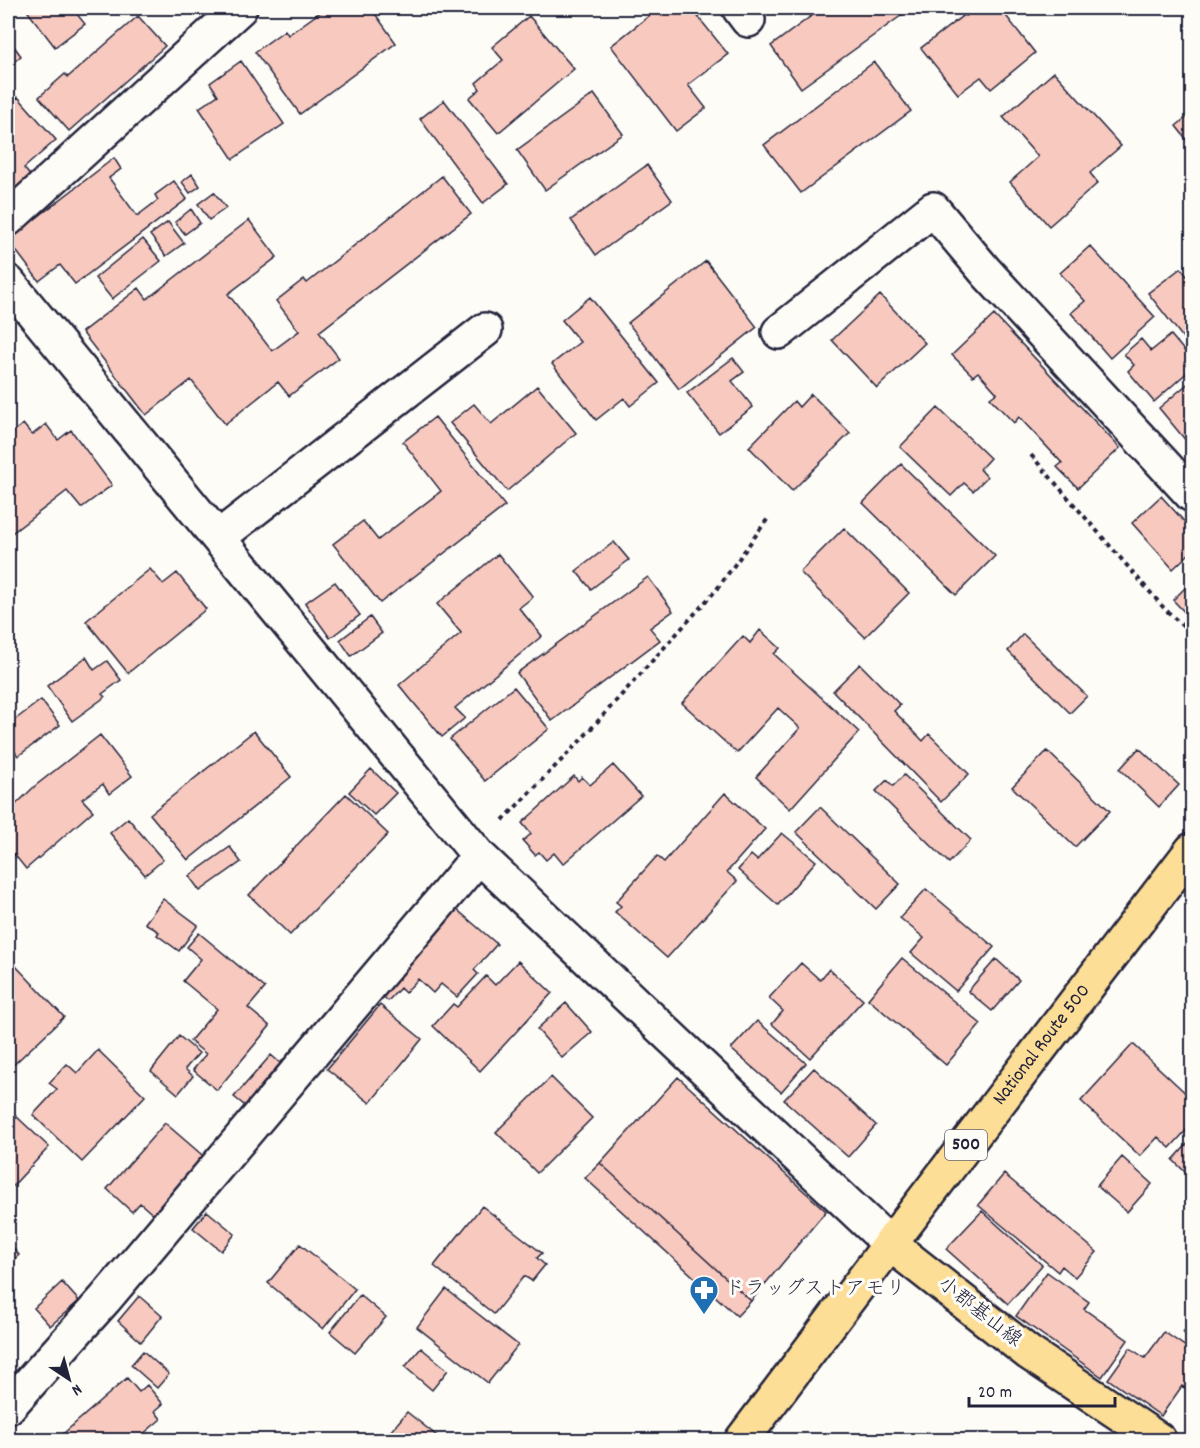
<svg xmlns="http://www.w3.org/2000/svg" width="1200" height="1448" font-family="Dekko,'Klee One',sans-serif">
<style>
.building{fill:#f8c9bf;stroke:#22223b;stroke-width:1.5}
.lines{fill:none;stroke-linecap:round;stroke-linejoin:round}
.minor-casing{stroke:#22223b;stroke-width:38}
.major-casing{stroke:#22223b;stroke-width:38}
.highway-casing{stroke:#22223b;stroke-width:38}
.path{stroke:#22223b;stroke-width:4;stroke-dasharray:4.5 4.5;stroke-linecap:butt}
.minor{stroke:#fdfcf7;stroke-width:33}
.major{stroke:#fdde96;stroke-width:33}
.highway{stroke:#fdde96;stroke-width:33}
.labels{text-anchor:middle;dominant-baseline:central;stroke-width:6;stroke-linejoin:round;paint-order:stroke}
.shield{fill:#fdfcf7;stroke:#646373;stroke-width:1.5}
.shield-label{font-size:18px;font-weight:bold;fill:#22223b}
.street-label{font-size:20px;fill:#22223b;stroke:#fdfcf7}
.poi-label{font-size:20px;fill:#22223b;stroke:#fdfcf7;text-anchor:start}
</style>
<rect width="100%" height="100%" fill="#fdfcf7"/>
<filter id="ink" filterUnits="userSpaceOnUse"><feTurbulence type="fractalNoise" baseFrequency=".0167" numOctaves="2"/><feDisplacementMap in="SourceGraphic" scale="12" xChannelSelector="R" yChannelSelector="G"/><feConvolveMatrix kernelMatrix="1 2 1 2 8 2 1 2 1" color-interpolation-filters="sRGB"/></filter>
<g filter="url(#ink)">
<path class="building" d="M34,8H72L85,24L55,47L28,12Z
M326,8H371L396,43L300,114L255,52L285,30L288,35Z
M659,8H691L728,54L688,85L706,108L676,131L611,46Z
M822,8H907L909,10L801,88L771,46Z
M976,8H1000L1035,53L991,89L981,77L958,94L921,48L965,14L966,16Z
M138,16L165,46L69,131L39,97L65,74L68,77Z
M529,16L574,69L498,133L469,98L480,89L476,83L503,60L492,47Z
M8,38L21,56L8,67Z
M241,61L284,124L233,159L199,108L218,95L210,83Z
M874,62L911,111L801,193L764,145Z
M1054,72L1121,146L1090,173L1098,183L1049,226L1010,182L1038,157L1003,117Z
M594,94L623,134L545,190L517,150Z
M18,97L56,140L24,168L32,178L8,200V106Z
M444,100L508,184L483,203L420,119Z
M1192,113V146L1176,126Z
M114,158L121,169L109,178L137,216L158,200L155,195L174,181L187,199L75,284L60,265L39,281L8,240Z
M647,165L672,200L596,255L571,220Z
M192,174L200,186L190,193L182,182Z
M442,176L471,214L319,332L339,358L289,396L278,382L225,424L191,380L146,415L82,332L139,288L147,299L249,220L277,257L228,294L272,351L299,331L276,301L304,279L307,283Z
M214,192L226,208L209,220L198,204Z
M191,209L200,223L185,234L175,222Z
M168,222L184,243L166,256L150,235Z
M143,239L161,261L112,299L95,278Z
M1090,246L1155,317L1110,358L1071,313L1085,301L1060,273Z
M706,261L757,327L679,389L628,323Z
M1181,268L1192,283V333L1184,339L1148,293Z
M880,295L925,343L877,388L832,340Z
M590,297L659,383L630,406L624,398L596,420L552,364L580,342L562,320Z
M994,315L1120,448L1078,488L1057,467L1062,463L1019,417L1014,423L990,398L997,393L978,372L973,376L952,355Z
M1171,335L1192,360V368L1154,402L1128,371L1134,365L1124,354L1141,339L1151,351Z
M733,358L744,372L732,381L753,407L719,433L687,393Z
M1192,380V437L1187,442L1159,408Z
M537,386L576,433L507,491L450,423L474,404L491,424Z
M811,394L850,433L792,491L749,447L794,401L799,407Z
M938,408L990,458L980,469L987,477L973,491L964,483L951,496L900,447Z
M435,417L505,506L380,603L333,544L363,521L378,540L441,491L403,442Z
M23,424L32,435L46,424L58,440L71,430L112,485L81,508L67,491L8,536V436Z
M901,464L995,556L956,595L863,503Z
M1161,496L1192,530V551L1173,569L1132,523Z
M844,528L909,593L865,637L800,572Z
M614,542L629,560L591,589L576,571Z
M498,554L533,597L519,608L542,636L455,708L465,718L442,737L399,685L461,633L437,604Z
M150,569L163,584L177,573L206,609L128,673L86,621Z
M648,577L673,611L650,628L660,640L552,721L517,673Z
M1192,581V616L1190,618L1173,600Z
M335,582L360,615L330,638L305,603Z
M370,617L382,633L351,656L340,640Z
M760,630L780,648L774,654L859,732L790,809L756,777L800,728L778,708L737,753L682,703L743,636L750,643Z
M1023,634L1087,696L1070,713L1008,651Z
M86,657L94,670L107,661L121,680L102,694L105,697L72,721L47,686Z
M860,664L900,705L894,711L923,741L929,734L969,774L941,802L833,691Z
M514,687L549,729L485,781L450,739Z
M41,700L60,725L18,756L8,742V725Z
M254,731L291,777L188,860L150,814Z
M100,735L132,776L109,794L103,784L82,799L93,811L26,869L14,854L8,860V812L35,786Z
M1139,748L1179,785L1159,807L1120,769Z
M1047,751L1110,811L1075,847L1012,787Z
M613,765L641,796L563,864L554,853L546,860L539,852L535,855L523,841L531,834L522,823L574,776L578,781L582,777L590,785Z
M371,769L396,793L374,815L349,792Z
M904,775L971,840L949,863L876,791L887,780L893,786Z
M725,793L765,829L727,872L737,881L667,958L615,912L621,906L616,902L657,856L664,862Z
M346,794L388,834L290,935L249,895Z
M820,807L900,884L876,909L796,832Z
M128,818L163,860L145,875L110,833Z
M782,833L816,861L778,905L738,870L751,855L757,860Z
M230,847L241,862L200,891L189,876Z
M926,889L994,947L956,991L911,953L924,938L900,918Z
M163,899L198,925L179,951L157,935L159,932L145,923Z
M454,907L497,944L474,970L478,974L457,997L441,984L433,993L418,979L405,993L400,988L388,1001L379,993Z
M199,933L265,988L248,1008L270,1026L217,1090L193,1070L206,1054L190,1041L217,1009L183,981L201,959L187,947Z
M902,958L981,1024L946,1065L868,999Z
M996,959L1019,980L992,1011L968,991Z
M518,961L552,993L480,1071L433,1026L453,1004L457,1007L486,976L495,985Z
M12,962L64,1017L8,1070V966Z
M801,963L820,980L829,969L863,1000L810,1058L772,1024L783,1011L769,998Z
M566,1003L592,1032L562,1058L537,1029Z
M380,1005L422,1039L370,1103L327,1069Z
M757,1021L806,1063L781,1092L731,1049Z
M179,1036L199,1053L185,1069L193,1076L178,1094L151,1071Z
M1133,1044L1192,1099V1124L1170,1148L1158,1137L1140,1156L1081,1101Z
M98,1050L145,1096L82,1162L33,1115L57,1089L49,1083L67,1064L77,1073Z
M271,1055L286,1068L249,1109L234,1097Z
M814,1068L876,1125L848,1157L784,1100Z
M551,1077L592,1118L537,1173L496,1132Z
M678,1077L826,1211L751,1301L600,1163Z
M16,1116L49,1147L8,1191V1125Z
M165,1123L208,1160L157,1218L140,1203L132,1212L107,1189Z
M1192,1139V1179L1173,1160Z
M1122,1157L1152,1184L1127,1212L1097,1186Z
M600,1163L751,1301L737,1316L585,1178Z
M1004,1174L1097,1252L1075,1277L1062,1266L1058,1272L978,1205Z
M482,1206L542,1253L537,1258L545,1265L532,1281L524,1276L494,1314L434,1266Z
M207,1211L235,1234L221,1251L193,1228Z
M982,1211L1042,1265L1008,1304L946,1249Z
M8,1242L19,1255L8,1265Z
M300,1244L355,1289L323,1329L268,1283Z
M1047,1272L1089,1302L1084,1309L1128,1340L1102,1377L1016,1316Z
M62,1282L79,1301L50,1326L34,1308Z
M446,1289L518,1345L488,1383L417,1327Z
M360,1295L386,1317L355,1353L330,1332Z
M139,1296L162,1316L141,1342L118,1321Z
M1192,1323V1342L1183,1332Z
M1164,1332L1192,1351V1389L1190,1391L1182,1386L1161,1416L1108,1379L1130,1348L1145,1358Z
M421,1348L448,1370L432,1390L405,1367Z
M143,1351L169,1374L157,1388L131,1365Z
M127,1378L139,1392L147,1385L163,1404L155,1411L161,1419L136,1440H56Z
M407,1412L442,1440H388L385,1438Z"/>
<g class="lines">
<g class="minor-casing">
<path id="minor" d="M739,8L748,20
M8,219L240,8
M8,282L479,856L890,1244
M779,332L933,209L986,272L1192,495
M219,537L485,330
M8,1407L105,1299L479,856"/>
</g>
<g class="major-casing">
<path id="major" d="M890,1244L1029,1353L1159,1440"/>
</g>
<g class="highway-casing">
<g id="highway">
<path id="s1" d="M742,1440L890,1244L1192,850"/>
</g>
</g>
<path class="path" d="M1031,455L1163,607L1192,635
M503,820L580,741L717,589L769,517"/>
<use href="#minor" class="minor"/>
<use href="#major" class="major"/>
<use href="#highway" class="highway"/>
</g>
</g>
<defs>
<g id="pharmacy-pin" transform="scale(1.5)"><path d="M0 17L-7.5 6A9.5 9.5 0 1 1 7.5 6Z" fill="#1f6fb2" stroke="#fdfcf7"/><path d="M-2-6h4v4h4v4h-4v4h-4v-4h-4v-4h4Z" fill="#fff"/></g>
</defs>
<g fill-rule="evenodd">
<use href="#pharmacy-pin" x="704" y="1290"/>
</g>
<g class="labels">
<rect class="shield" x="945" y="1130" width="42" height="30" rx="4.5"/>
<g class="shield-label">
<text x="966" y="1145">500</text>
</g>
<g class="street-label">
<text stroke="none"><textPath href="#s1" startOffset="496">National Route 500</textPath></text>
<text transform="translate(979 1313) rotate(38)">小郡基山線</text>
</g>
<g class="poi-label">
<text x="725" y="1290">ドラッグストアモリ</text>
</g>
</g>
<rect width="1200" height="1448" fill="none" stroke="#fdfcf7" stroke-width="30"/>
<rect x="15" y="15" width="1170" height="1418" fill="none" stroke="#22223b" stroke-width="2" filter="url(#ink)"/>
<g transform="translate(69 1379) rotate(144)" stroke="#fdfcf7" stroke-width="4.5" paint-order="stroke">
<path d="M0-4.5L10 22L0 15L-10 22Z" fill="#22223b"/>
<text y="-9" font-size="16" font-weight="bold" text-anchor="middle" fill="#22223b">N</text>
</g>
<path d="M969 1397v9h146v-9" fill="none" stroke="#22223b" stroke-width="3"/>
<text x="978" y="1397" font-size="18" fill="#22223b" stroke="#fdfcf7" stroke-width="4.5" paint-order="stroke">20 m</text>
</svg>
